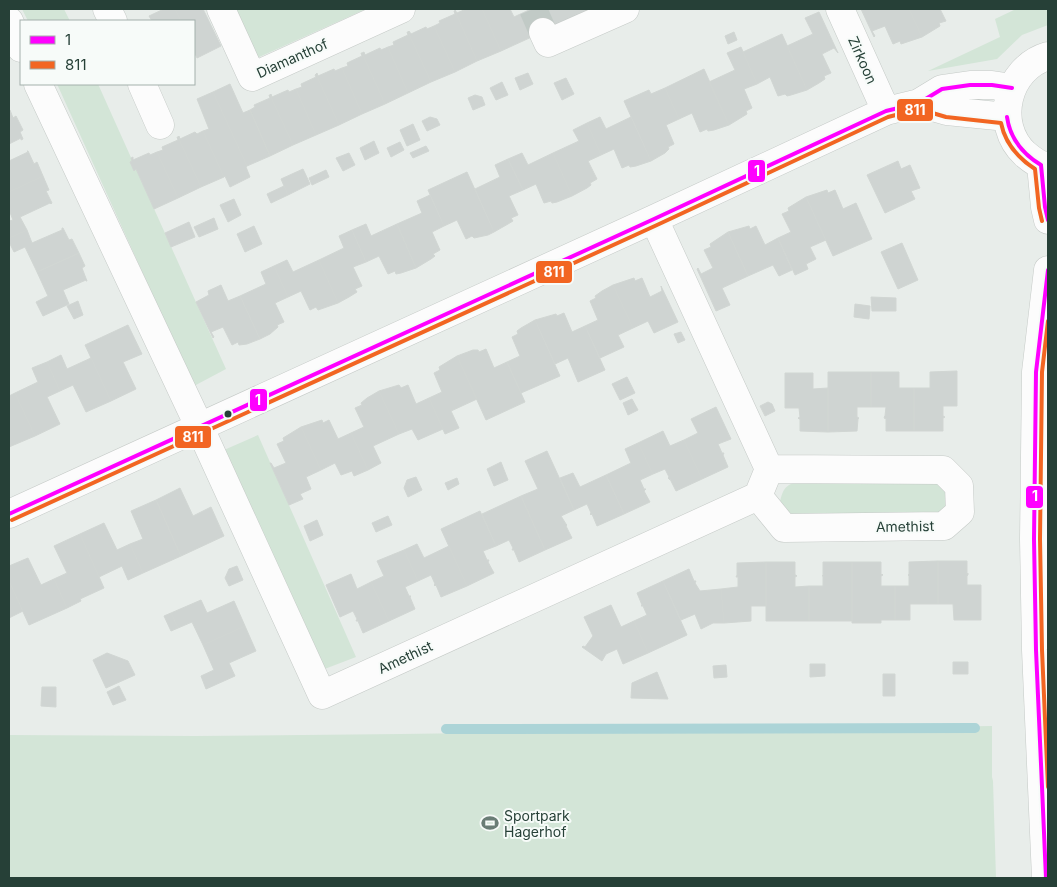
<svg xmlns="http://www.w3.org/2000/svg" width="1057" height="887" font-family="Inter,sans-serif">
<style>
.green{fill:#d3e5d7}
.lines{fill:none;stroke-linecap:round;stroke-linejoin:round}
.stream{stroke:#acd4d7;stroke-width:10}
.building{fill:#cfd4d2;stroke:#d1d6d3}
.minor-tunnel{stroke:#c1cac6;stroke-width:28;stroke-dasharray:28 14;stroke-linecap:butt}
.minor-casing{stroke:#c5cac7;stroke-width:29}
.minor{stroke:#fcfcfc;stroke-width:28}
.bus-1-casing{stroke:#f7fbf9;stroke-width:8}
.bus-2-casing{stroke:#f7fbf9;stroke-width:8}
.bus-1{stroke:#f0f;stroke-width:4}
.bus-2{stroke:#f26522;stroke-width:4}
.bus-dot{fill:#264037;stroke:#f7fbf9;stroke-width:2}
.labels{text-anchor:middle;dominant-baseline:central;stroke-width:4;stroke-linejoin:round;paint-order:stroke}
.street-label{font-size:14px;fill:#264037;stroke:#f7fbf9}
.poi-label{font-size:14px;fill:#264037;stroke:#f7fbf9;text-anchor:start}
.line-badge{stroke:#f7fbf9;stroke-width:2}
.badge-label{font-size:14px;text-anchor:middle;font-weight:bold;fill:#fff}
</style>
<rect width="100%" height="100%" fill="#e8edea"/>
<path class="green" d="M22,9H64L70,21H28Z
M234,9H366L257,58Z
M1016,9H1048V25L1022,35L997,59L928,71L1000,37L995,19Z
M57,84H98L226,369L194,386Z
M258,435L356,657L322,670L224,450Z
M938,480L951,500L943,515L796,521L780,502C783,488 786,485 799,481Z
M992,726V777L993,781L996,878H9V735L195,736L401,734Z"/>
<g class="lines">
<path class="stream" d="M446,729L975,728"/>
</g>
<path class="building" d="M164,9H175L181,21H152L149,16Z
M175,9H203L221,46L197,58L194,51V21H181Z
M466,9H482L501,51L477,61L455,11V10L457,13Z
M482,9H510L514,17L531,9H593L501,51Z
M861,9H909L922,37L901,44L900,41L893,44L885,26L872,31L875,36L874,37Z
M909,9H940L946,21L939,23L940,26L922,37Z
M455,11L477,61L455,72L434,26L440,23L439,21L455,14L454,11Z
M819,12L838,53L834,48L822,54L831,73L824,76L825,79L819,83L807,90L787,46L813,34L805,18Z
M434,26L455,72L431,82L408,32L409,31L411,34L426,27L427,29Z
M407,32H408L431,82L408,93L388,47L394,45L393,42L408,35Z
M734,32L737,40L728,44L725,36Z
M782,34L807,90L791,95L787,96L785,94L778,96L770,77L757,84L743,52Z
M388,47L408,93L385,104L362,53L364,52L365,55L380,48L381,50Z
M741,47L757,84L744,89L752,108L746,111L747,114L729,125L709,82L735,70L727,53Z
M361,53H362L385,104L362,114L342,68L348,66L347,63L362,56Z
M342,68L362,114L339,125L316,74L317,73L318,76L334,69L335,71Z
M704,69L729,125L714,130L708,131L707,129L700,132L692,113L679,119L665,88Z
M528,73L533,84L520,90L515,78Z
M316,74L339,125L316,135L296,89L302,87L301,84L316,77L315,75Z
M566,78L574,94L562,100L554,83Z
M502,82L508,95L496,100L490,88Z
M230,84L243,113L250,110L270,156L247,166L213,92Z
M665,88L679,119L666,125L674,144L668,147L669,149L665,153L651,161L624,101L649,90L651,94Z
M296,89L316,135L293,145L270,95L271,94L272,97L288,90L289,92Z
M213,92L247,166L246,167L250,177L230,187L225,176L224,177L203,131L209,129L197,99Z
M269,95H270L293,145L270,156L250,110L255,107L254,105L270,98Z
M475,95L482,97L485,105L473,110L468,98Z
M10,110L13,118L16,116L23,130L20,132L23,139L21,140V138L9,144V111Z
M430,117L437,119L440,125L427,131L422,121Z
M600,117L606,129L631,117L651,161L636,166L630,167L629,165L622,168L614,149L601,155L587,123Z
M587,123L601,155L588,161L597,179L590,183L591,185L587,188L572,196L553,153L579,141L573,130Z
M413,124L420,140L407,146L400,130Z
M203,131L224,177L201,187L178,137L179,136L180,139L195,132L197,134Z
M177,137H178L201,187L178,198L157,152L163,150L162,147L178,140Z
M374,141L379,153L365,160L360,148Z
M400,142L404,150L391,157L387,148Z
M426,146L429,151L413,158L410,153Z
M27,151H28L34,164L37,162L43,176L9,192V161L28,152Z
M157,152L178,198L154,209L136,169L134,171L130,162L132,161L131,158L133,157V160L149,153L150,155Z
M349,153L355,165L343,171L336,158Z
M522,153L528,165L553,153L572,196L557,202L552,203L551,201L544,203L536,184L523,190L508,159Z
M508,159L523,190L509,196L518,215L511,218L513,221L508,224L494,232L475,189L500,177L495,165Z
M898,161L901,169L910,165L920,188L911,191L915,199L885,213L867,175Z
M303,169L310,184L288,195L281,179Z
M326,170L329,177L312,185L309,178Z
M467,172L494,232L488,235L474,238L472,236L466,239L457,220L444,226L428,190Z
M43,176L49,190L46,191L52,203L51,204L50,203L20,217L27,230L9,238V221L13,220L9,210V192Z
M284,186L288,195L271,203L267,194Z
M827,190L828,193L835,190L843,209L856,203L872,239L833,256L806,197Z
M430,195L444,226L432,232L440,250L433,254L435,256L431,259L416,268L397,224L422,213L417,201Z
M806,197L826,240L810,247L816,259L806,264L808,269L795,275L778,238L791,232L782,214L789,211L788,208Z
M234,199L241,215L228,222L220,205Z
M214,218L218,229L199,237L194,227Z
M189,222L195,237L171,247L165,233Z
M366,224L371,236L397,224L416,268L401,273L396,274L395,271L388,274L379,256L366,262L352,230Z
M254,226L262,244L245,252L237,234Z
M749,226L750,229L756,226L765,245L778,238L792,270L779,276L773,265L748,276L728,232Z
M62,228H63L69,240L72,239L79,253L37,272L25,247L14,252L9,242V238L27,230L32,243L62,230Z
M352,230L366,262L353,267L362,286L355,289L357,292L349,297L338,303L319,260L344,248L339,236Z
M728,232L748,276L722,288L730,305L716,311L697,269L698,268L701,274L713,268L704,250L711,247L710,244Z
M902,243L918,280L898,289L881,252Z
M79,253L85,266L82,268L87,281H86V280L63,290L69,304L43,316L36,302L48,296L37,272Z
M287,260L293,272L319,260L338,303L318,310L316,307L310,310L301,291L288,297L274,266Z
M274,266L288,297L275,303L284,322L277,325L278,327L270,334L260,339L240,296L266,284L261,272Z
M634,278L635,281L642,278L650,297L662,291L661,286L678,322L654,333L648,321L633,328L613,285Z
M221,285L228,301L240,296L260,339L247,344L239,345L238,342L232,345L223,327L211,332L214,337L213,338L196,302L209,295L208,291Z
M613,285L633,328L618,335L624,347L600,358L585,326L598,320L590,301L596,298L595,296L602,291Z
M871,297L896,298V311H872Z
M78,301L83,315L74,319L67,306Z
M855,304L870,306L869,319L854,317Z
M564,313L572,332L585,326L605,370L578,382L568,358L555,364L535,320L556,314L557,316Z
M535,320L560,376L521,393L507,362L520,356L512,337L518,334L517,331L521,328Z
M128,325L142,354L123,362L136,389L111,401L85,345Z
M681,332L685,340L678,343L674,334Z
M486,349L494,368L507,362L525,402L486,420L457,356L473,350H478L479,352Z
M61,355L67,369L91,358L111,401L86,412L73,385L60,391L47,362Z
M457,356L477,399L451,411L459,428L445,434L429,398L442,392L434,373L440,370L439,367Z
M47,362L60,391L47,397L60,424L35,436L15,393L38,382L32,368Z
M957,371V406H943V416L945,417L943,418V431H914V388H930V372Z
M828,372H871V407H857V417L859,418L858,419L857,431L828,432Z
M871,372H899V388H914V431H886V418L885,419L884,417L885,416L886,407H871Z
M785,373H813V389L828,388V432L800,431V419H799L798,418L800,417L799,408H785Z
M627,377L635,393L620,400L612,384Z
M399,385L401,388L408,385L416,404L429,398L443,429L418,440L412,429L399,434L379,391Z
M379,391L399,434L373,446L381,463L368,470L351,433L364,427L355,408L362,405L361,403L367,398Z
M15,393L35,436L9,447V396Z
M632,399L638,410L628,415L623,403Z
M768,402L772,404L775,411L765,416L760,406Z
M716,407L731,439L718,444L722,453H724L723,455L728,467L702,479L684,440L698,433L691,419Z
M322,420L323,423L329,420L338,439L351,433L368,470L354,476L352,471L341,475L335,463L321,470L301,427Z
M301,427L321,470L306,477L311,489L300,494L303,499L289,505L270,463H271L274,468L286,463L277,444L284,441L283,438L288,435Z
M663,431L670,446L684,440L702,479L676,491L670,479V480L668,478L669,477L665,469L653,474L638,443Z
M638,443L653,474L640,480L644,489H646L644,491L650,502L624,514L606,475L631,463L625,449Z
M547,451L574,510L561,516L566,524L567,525L566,526L572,538L545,550L521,496L538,489L525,461Z
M501,462L508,480L494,486L487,469Z
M573,473L580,487L606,475L624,514L597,526L592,514L591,515L590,514L591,513L587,504L574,510L560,478Z
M416,477L422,490L408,497L404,488L407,480Z
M457,478L459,484L448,490L445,483Z
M180,488L193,516L211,507L224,536L181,556L156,500Z
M521,496L545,550L519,562L514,550H512L513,548L509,540L496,546L482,514Z
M156,500L181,556L143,573L130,544L143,539L131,511Z
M480,511L496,546L483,551L487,560H489L488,562L494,573L467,586L441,529Z
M388,516L392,525L376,532L372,523Z
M317,520L323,535L310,541L304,526Z
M104,523L117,550L130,544L143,573L128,580L122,566L99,577L80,534Z
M80,534L104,588L80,599L81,601L67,608L54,579L67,573L54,546Z
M417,544L424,558L449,546L467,586L441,597L436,585L435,586L434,585L435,584L431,575L418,581L404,550Z
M404,550L418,581L405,587L409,596H411L410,597L415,609L389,621L371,582L384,576L377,561Z
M28,558L41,585L54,579L67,608L29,625L9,581V566Z
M938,561H967V574L968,573V575L967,576V585H981V620H954L953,604H938Z
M938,561V604H910V620H895V586H909V576L908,575L909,574V562Z
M766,562H795V575H796L797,576L795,577V587L809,586V621H766Z
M766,562V606H751V621L724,623L721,589L738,587V577H736L737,575V563Z
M823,562H852V621H809V586H823V576H822L823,575Z
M852,562H881V575L882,574L883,575L881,576V586H895V620H881V623H852Z
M237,566L243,580L229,586L225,578L229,569Z
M689,569L694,581H696L695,583L700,591L721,589L724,623H713L701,629L695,614L681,620L663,581Z
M351,574L357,589L371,582L389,621L363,633L358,621H356L357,619L353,611L340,617L326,585Z
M9,581L23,611L9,618Z
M663,581L687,635L648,653L634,621L647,615L643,606H641L642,605L637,593Z
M201,600L207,613L234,601L245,626L203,645L192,622L178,628L171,613Z
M611,605L621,627L634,621L648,653L623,664L617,649L606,654L602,661L582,647L583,646L585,647L593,636L584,617Z
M171,613L178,628L171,631L164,616Z
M245,626L256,651L229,663L235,676L206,689L201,676L214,670L203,645Z
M107,653L128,661L135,675L106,688L93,660Z
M953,662H968V674H953Z
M810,664H825V676L810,677Z
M726,665L727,677L714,678L713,666Z
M657,672L668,699L631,698L632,683Z
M883,674H895V696H883Z
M119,686L126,700L113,705L107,692Z
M42,687H56V707L41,706Z"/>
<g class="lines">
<path class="minor-tunnel" d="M533,9L543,32"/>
<g class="minor-casing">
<path id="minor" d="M107,9L113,21
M221,9L252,77L401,9
M840,9L886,111
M9,21L21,48
M543,32L548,43L625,9
M1048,56C1007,68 993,124 1025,154C1032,160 1039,165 1048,168
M38,84L199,426L322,695L758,496L769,469L654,219
M142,84L160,125
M919,103L947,111L1007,117
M1041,165L1045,207L1048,220
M758,496L784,528L944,526L960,512L959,486L943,470L769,469
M9,514L654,219L886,111L919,103L942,89L970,85H992L1012,88
M1046,878L1036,650L1034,539L1036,372L1048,270"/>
</g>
<use href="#minor" class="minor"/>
<g class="bus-1-casing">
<path id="bus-1" d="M1007,117C1010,139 1023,154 1041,165
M1041,165L1045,207L1048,220
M9,514L654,219L886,111L919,103L942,89L970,85H992L1012,88
M1046,878L1036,650L1034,539L1036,372L1048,270"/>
</g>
<g class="bus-2-casing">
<path id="bus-2" d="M1048,321L1042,372L1040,539L1042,650L1048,787
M12,520L657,225L888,117L919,109L946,117L1001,123C1005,143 1018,158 1035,169L1039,208L1042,221"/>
</g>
<use href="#bus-1" class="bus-1"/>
<use href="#bus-2" class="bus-2"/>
</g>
<defs>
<g id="stadium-bare" transform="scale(1.35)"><path d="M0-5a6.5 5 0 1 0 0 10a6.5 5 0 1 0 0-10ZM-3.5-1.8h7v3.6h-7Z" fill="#6a7d76" stroke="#f7fbf9" stroke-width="2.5" paint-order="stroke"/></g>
</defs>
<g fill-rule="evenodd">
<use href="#stadium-bare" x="490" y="823"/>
</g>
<circle class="bus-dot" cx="228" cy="414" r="4.5"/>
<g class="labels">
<g class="street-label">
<text transform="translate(292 58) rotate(-24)">Diamanthof</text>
<text transform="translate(863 60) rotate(66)">Zirkoon</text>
<text transform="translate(905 526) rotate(-1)">Amethist</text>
<text transform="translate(405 657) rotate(-25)">Amethist</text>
</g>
<g class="poi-label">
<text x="504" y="815">Sportpark<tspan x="504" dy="16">Hagerhof</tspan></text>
</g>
</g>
<g class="line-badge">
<rect x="896" y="98" width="38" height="24" rx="5" fill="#f26522"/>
<rect x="747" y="159" width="19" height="24" rx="5" fill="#f0f"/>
<rect x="535" y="260" width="38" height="24" rx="5" fill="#f26522"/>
<rect x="249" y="388" width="19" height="24" rx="5" fill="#f0f"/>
<rect x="174" y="425" width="38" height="24" rx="5" fill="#f26522"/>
<rect x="1025" y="485" width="19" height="24" rx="5" fill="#f0f"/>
</g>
<g class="badge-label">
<text x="915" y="115">811</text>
<text x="757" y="176">1</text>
<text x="554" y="277">811</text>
<text x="258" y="405">1</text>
<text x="193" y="442">811</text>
<text x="1035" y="501">1</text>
</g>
<rect width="1057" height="887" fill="none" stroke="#264037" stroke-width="20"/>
<rect x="20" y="20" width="175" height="65" fill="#f7fbf9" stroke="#a3b0ab"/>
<rect x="30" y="36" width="25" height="8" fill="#ff00ff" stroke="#a3b0ab"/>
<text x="65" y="45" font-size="15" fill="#264037">1</text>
<rect x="30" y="61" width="25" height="8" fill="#f26522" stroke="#a3b0ab"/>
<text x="65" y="70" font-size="15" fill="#264037">811</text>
</svg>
